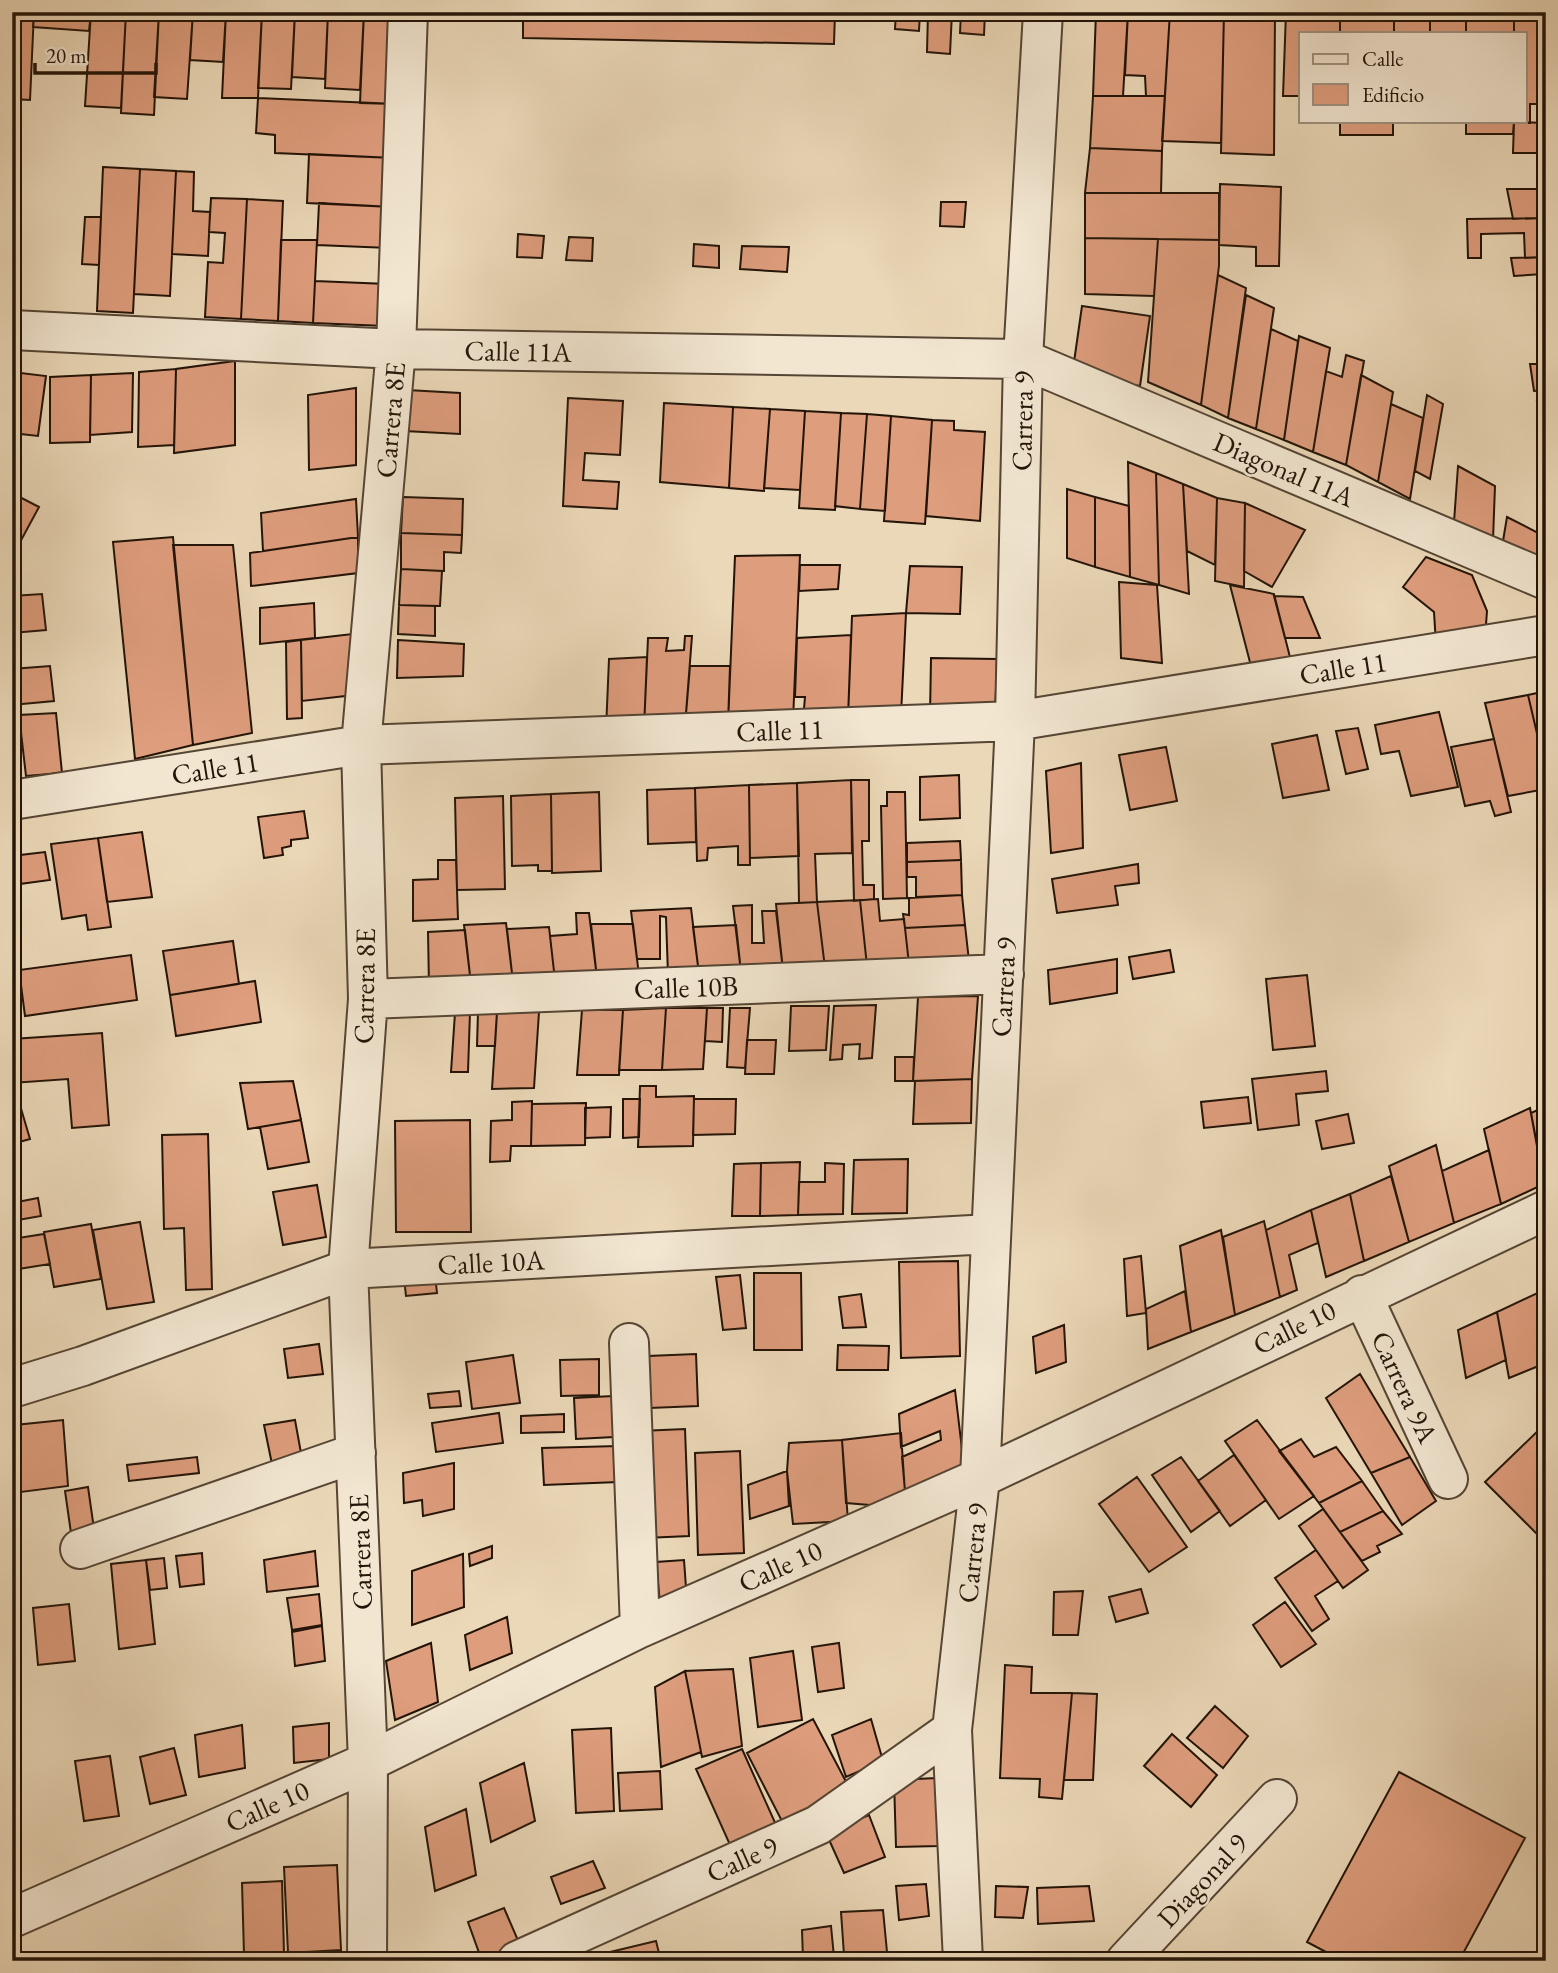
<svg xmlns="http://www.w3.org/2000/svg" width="1558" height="1973" font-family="'EB Garamond',serif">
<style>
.building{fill:#de9d7d;stroke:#231408;stroke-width:2}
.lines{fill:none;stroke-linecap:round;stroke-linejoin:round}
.minor-casing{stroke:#554534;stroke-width:42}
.minor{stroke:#f2e6d1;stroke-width:38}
.labels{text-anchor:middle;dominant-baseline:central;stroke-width:5;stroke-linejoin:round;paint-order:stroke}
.street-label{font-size:28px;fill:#231408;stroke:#f2e6d1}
</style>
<rect width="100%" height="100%" fill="#ebd8b8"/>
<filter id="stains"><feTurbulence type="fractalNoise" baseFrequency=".00286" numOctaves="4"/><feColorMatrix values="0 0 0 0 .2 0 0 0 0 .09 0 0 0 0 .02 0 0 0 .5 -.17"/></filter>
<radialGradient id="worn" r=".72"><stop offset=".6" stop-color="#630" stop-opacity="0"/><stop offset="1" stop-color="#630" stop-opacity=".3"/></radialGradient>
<path class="building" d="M12,12H34L30,100L12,99Z
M34,12H91L89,31L33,27Z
M91,12H126L121,108L85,106Z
M126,12H159L154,115L121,113Z
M159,12H193L187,99L154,97Z
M193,12H226L223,62L190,60Z
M226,12H262L258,98H222Z
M262,12H295L291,89L258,88Z
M295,12H328L325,79L292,77Z
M328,12H364L360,90L325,88Z
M364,12H400L396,104L360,103Z
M523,12H835L834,44L523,38Z
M896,12H920L919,31L895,29Z
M928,12H952L950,54L927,52Z
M961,12H985L984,35L960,33Z
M1096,12H1128L1123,96H1093Z
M1128,12H1170L1165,96H1146L1145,76L1125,75Z
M1170,12H1224L1221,143L1162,141Z
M1224,12H1275L1274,155L1221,153Z
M1286,12H1340V33H1301V96H1283Z
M1340,12H1394V33H1340Z
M1394,12H1430V33H1394Z
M1430,12H1466V33H1430Z
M1466,12H1514V33H1466Z
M1514,12H1546V104H1530V123L1514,122L1525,121V33H1514Z
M1093,96H1165L1162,151L1090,148Z
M258,98L396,104L393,158L275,153V135L256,133Z
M1340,121H1393V135H1340Z
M1466,121H1514L1513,134H1466Z
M1514,122L1546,123V153H1513Z
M1090,148L1162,151L1161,193H1085Z
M309,154L393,158L391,207L307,203Z
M103,167L140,169L133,313L97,311Z
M140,169L176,171L170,296L134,294Z
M176,171L194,172L193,211L210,212L208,256L172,254Z
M1220,184L1281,187L1279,266H1256V247L1219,245Z
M1507,189H1546V218L1513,219Z
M1085,193H1219V240L1085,238Z
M211,198L247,199L241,319L205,317L208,262L223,263L225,233L209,232Z
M247,199L283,201L278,321L241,319Z
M941,202H966L964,227L940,226Z
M319,203L391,207L389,248L317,245Z
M85,217H101L99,265L82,264Z
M1546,218V257L1525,258L1524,233L1481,234V258H1468L1467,219Z
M518,234L544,236L542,258L517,257Z
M569,237L593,238L592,261L566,260Z
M1085,238L1158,239L1154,296L1085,294Z
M1158,239L1219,240V266L1201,405L1148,382Z
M281,240H317L313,323L278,321Z
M694,244L719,246V268L693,266Z
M742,246L789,247L787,272L740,269Z
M1546,257V293L1543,274L1514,276L1511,258Z
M12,269L17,270L14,307H12Z
M1218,275L1246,288L1228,418L1201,405Z
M315,281L387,284L385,326L313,323Z
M1246,295L1274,308L1256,429L1228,418Z
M1082,306L1150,316L1140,386L1072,376Z
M1271,329L1298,341L1284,440L1256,429Z
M1299,336L1330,348L1313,452L1284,440Z
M1346,355L1364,361L1346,465L1313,452L1326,371L1342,377Z
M235,361V445L174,453L176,369Z
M1530,364H1546V390L1534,391Z
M176,369L174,445L138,447L139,372Z
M12,372L46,376L38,436L12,433Z
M133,373L132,432L90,435L91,375Z
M91,375L90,442L50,443V377Z
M1361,375L1393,392L1378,482L1346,465Z
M356,388V465L309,470L308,395Z
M407,390L460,393V434L405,431Z
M1427,395L1443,404L1430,479L1415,471Z
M568,398L623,401L620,455L585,453L583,480L619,482L617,509L563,506Z
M1537,401H1546V431H1544Z
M664,403L733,407L729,488L660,482Z
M1391,404L1423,418L1410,499L1378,482Z
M733,407L770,409L764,491L729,488Z
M770,409L805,411L800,490L764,488Z
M805,411L841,413L835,510L799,508Z
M841,413L867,414L860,509L835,506Z
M867,414L891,416L885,511L860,509Z
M891,416L932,420L925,524L884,521Z
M932,420L954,421V430L985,432L980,521L926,516Z
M1128,462L1156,473L1159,585L1130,577Z
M1458,466L1495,486L1493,540L1454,522Z
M1156,473L1183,484L1189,594L1159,585Z
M1183,484L1217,498L1215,565L1187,551Z
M1067,489L1095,497V567L1067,558Z
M12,493L39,507L12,557Z
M403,497L463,499L462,535L401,533Z
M1095,497L1129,506L1130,577L1095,567Z
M1217,498L1245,503L1244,587L1215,581Z
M356,499L358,537L263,551L261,513Z
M1245,503L1305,530L1272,587L1244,571Z
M1507,517L1546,537V560L1503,541Z
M401,533L462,535L461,553L444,552V571L401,569Z
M173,537L193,745L135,759L113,542Z
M358,537V573L251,586L250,553Z
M173,545H233L252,733L193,745Z
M800,555L793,721L728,724L735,556Z
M1426,557L1472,575L1487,611L1485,638L1436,644L1434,612L1403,587Z
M800,565H840L838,589L799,591Z
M910,566L962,567L960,614L906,613Z
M401,569L442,571L440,606L399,605Z
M1119,582L1157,585L1162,663L1121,658Z
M1230,585L1274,594L1293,669L1252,670Z
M42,594L46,630L12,633V596Z
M1274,596L1303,597L1320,638H1285Z
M314,603L315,638L260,644V608Z
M399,605L435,606V636L398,634Z
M906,613L901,715L848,718L852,616Z
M361,633L363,694L302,701L301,640Z
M851,635L848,718L803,720L805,697H795L797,638Z
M685,636H692L685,726L644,728L648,638H668L666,651L684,650Z
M301,640L302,718L287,719L286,642Z
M398,640L464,644L463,676L397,678Z
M647,657L644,728L606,730L609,659Z
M931,658L997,659L995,717L930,715Z
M50,666L54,701L12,705V669Z
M690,666H730L728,724L685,726Z
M1546,691V772L1528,695Z
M1528,695L1546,772V789L1508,796L1485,703Z
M1439,712L1458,787L1411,796L1399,751L1381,754L1375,725Z
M56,713L62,773L26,776L19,715Z
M12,718L20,776L12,777Z
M1358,728L1368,769L1346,774L1336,731Z
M1317,735L1329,790L1283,798L1272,744Z
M1494,739L1511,812L1495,816L1490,801L1465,806L1451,747Z
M1166,747L1177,801L1130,810L1119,755Z
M1081,763L1083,848L1051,853L1046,771Z
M959,775L960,818L920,820V777Z
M851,780H869V841H862L863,885H874V899L854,901Z
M851,780L852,853L815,854L817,902L799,903L797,783Z
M797,783L799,856L750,858L749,785Z
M749,785L750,865H738V846L708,848L707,860L697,861L695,788Z
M695,788L696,842L648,844L647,790Z
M599,792L601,871L552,873L551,794Z
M887,792H905L907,898L883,899L881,806H887Z
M551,794L552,871H538V865L512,866L511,796Z
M503,796L505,889L457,890L455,798Z
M304,811L308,838L291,840V846L282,848L283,855L264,858L258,817Z
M142,832L152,897L107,902L98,838Z
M98,838L111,927L88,930L86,915L62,919L51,844Z
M960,841L961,860L907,862V843Z
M45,852L50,880L12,885V856Z
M438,860H456L458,919L413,921V880L438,879Z
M961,860L962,895L916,897V877H907V862Z
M1138,864L1139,883L1115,886L1118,905L1057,913L1052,879Z
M962,895L965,925L905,928L903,914L909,915V898Z
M878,899L880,921L904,919L909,964L867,966L860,900Z
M860,900L867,966L825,968L817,902Z
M817,902L825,968L783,970L776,904Z
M752,905V943H764L762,911H776L783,970L741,972L733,906Z
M691,908L699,974L668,975L666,917L660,916V959H637L631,911Z
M576,913H589L597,978L555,980L550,936L577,934Z
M506,923L513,982L471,984L464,925Z
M591,924H633L639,976L597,978Z
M736,925L741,972L699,974L693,927Z
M965,925L969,961L909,964L905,928Z
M549,927L555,980L513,982L507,929Z
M465,930L471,984L429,986L428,932Z
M233,941L239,984L170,995L163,951Z
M1170,950L1174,972L1133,979L1129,957Z
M131,955L137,1000L25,1016L19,970Z
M1117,959V993L1050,1004L1048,970Z
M1307,975L1315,1046L1273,1050L1266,979Z
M255,981L261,1022L176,1036L170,995Z
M978,996L972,1079L913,1081L918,997Z
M876,1005L872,1058L859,1059L860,1044L843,1045L842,1059L830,1060L834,1006Z
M791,1006H829L826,1050L789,1051Z
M666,1008L662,1070H619L623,1010Z
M666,1008H707L703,1069L662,1070Z
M707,1008H723L722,1042L705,1041Z
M730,1008H750L745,1068L727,1067Z
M582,1010H623L619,1075H577Z
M470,1012L468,1072H451L455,1013Z
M478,1012H497L495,1046H477Z
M497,1012H539L534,1088L492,1089Z
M102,1033L109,1125L72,1128L68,1079L12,1083V1039Z
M747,1040H776L774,1074H745Z
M895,1057H914L913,1081H895Z
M1326,1071L1328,1091L1296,1094L1299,1125L1258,1130L1252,1079Z
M972,1079L971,1123L913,1124L915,1081Z
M293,1081L301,1120L248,1129L240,1083Z
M640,1086H656V1097L694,1096L693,1146L638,1147Z
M17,1095L30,1139L12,1144V1096Z
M1248,1097L1251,1123L1204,1128L1201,1102Z
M623,1099H640L639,1137L623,1138Z
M694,1099H736L735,1134L693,1135Z
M532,1101L531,1146H511L510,1161L490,1162L491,1121L512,1120V1102Z
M586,1103L585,1145L531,1146L532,1104Z
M1546,1106V1169L1542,1171L1531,1113Z
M611,1107L610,1137L585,1138V1108Z
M1530,1108L1544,1184L1501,1204L1484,1129Z
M1348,1114L1354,1143L1322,1149L1316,1121Z
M301,1120L309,1162L268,1169L260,1127Z
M470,1120L471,1232H396L395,1121Z
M208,1134L212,1289L186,1290L184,1228L164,1229L162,1135Z
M1436,1145L1454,1223L1409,1242L1389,1166Z
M1489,1150L1501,1204L1454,1223L1442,1171Z
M908,1159L907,1213L852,1214L854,1160Z
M800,1162L798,1215L760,1216L761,1163Z
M761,1163L760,1216H732L734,1164Z
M825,1163L844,1164L843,1214L798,1215L799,1182H825Z
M1391,1176L1409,1242L1364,1261L1350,1194Z
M317,1185L326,1237L283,1245L273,1192Z
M1350,1194L1364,1261L1326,1277L1311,1210Z
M38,1198L41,1216L12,1221V1203Z
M1311,1210L1318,1243L1289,1255L1297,1290L1280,1297L1266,1230Z
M1264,1221L1280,1297L1235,1315L1223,1237Z
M140,1222L154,1302L107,1309L93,1230Z
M91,1224L101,1279L54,1287L44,1232Z
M1221,1230L1235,1315L1191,1332L1180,1246Z
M44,1234L50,1264L12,1270V1239Z
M1141,1256L1146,1313L1127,1316L1124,1259Z
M958,1261L960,1356L901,1358L899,1262Z
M754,1273H801L802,1350H754Z
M435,1275L437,1293L406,1296L404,1278Z
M740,1275L746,1328L723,1330L716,1277Z
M1546,1289V1363L1509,1378L1497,1312Z
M1185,1291L1191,1332L1148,1349L1146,1309Z
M861,1294L866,1327L843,1328L839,1297Z
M1497,1312L1506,1360L1466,1378L1458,1330Z
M1064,1325L1066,1362L1036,1373L1033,1337Z
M319,1344L323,1374L288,1378L284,1349Z
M838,1345L889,1346L888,1370H837Z
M696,1354L698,1406L650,1408L648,1356Z
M513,1355L520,1403L472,1409L466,1362Z
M599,1359V1395L561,1396L560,1360Z
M1360,1374L1410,1457L1371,1473L1326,1398Z
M955,1390L965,1475L906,1502L902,1457L941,1440L940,1431L901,1447L899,1414Z
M459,1391L461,1406L430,1408L428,1394Z
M613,1396L614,1437L576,1439L574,1398Z
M499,1413L503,1443L436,1452L432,1423Z
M564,1414V1432L521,1433V1416Z
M63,1420L68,1486L21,1492L15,1425Z
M295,1420L303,1464L273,1469L264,1425Z
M1257,1420L1314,1496L1279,1519L1225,1441Z
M1546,1423V1543L1485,1482Z
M685,1429L689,1536L645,1538L640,1431Z
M901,1433L906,1508L846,1503L842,1440Z
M1301,1439L1314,1457L1336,1447L1362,1481L1319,1503L1279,1451Z
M842,1440L848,1521L793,1524L787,1471L789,1443Z
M618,1446V1482L544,1485L542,1448Z
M740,1451L744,1553L698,1555L695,1453Z
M1234,1455L1266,1500L1230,1526L1198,1481Z
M197,1457L199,1473L129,1481L127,1465Z
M1181,1457L1220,1511L1191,1532L1152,1475Z
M1410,1457L1436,1501L1402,1525L1371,1473Z
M454,1463V1509L423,1516L422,1500L404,1503L403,1473Z
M787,1471L789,1506L750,1519L748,1485Z
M1137,1477L1187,1547L1149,1572L1099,1504Z
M1362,1481L1383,1511L1340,1532L1319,1503Z
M88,1487L95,1536L72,1540L65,1491Z
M1323,1509L1368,1570L1343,1588L1299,1526Z
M1383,1511L1402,1534L1377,1546L1380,1552L1362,1561L1340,1532Z
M492,1546V1558L470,1566L469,1554Z
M1316,1550L1338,1581L1315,1596L1329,1619L1312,1631L1275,1578Z
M315,1551L318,1586L267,1592L264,1560Z
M202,1553L204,1584L180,1587L176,1556Z
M463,1554L464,1607L412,1625V1571Z
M164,1558L167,1588L150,1590L146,1560Z
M146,1560L155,1644L119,1649L111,1564Z
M684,1560L687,1601L660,1603L656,1562Z
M1141,1589L1148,1613L1116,1622L1109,1597Z
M1083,1591L1078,1635H1053L1054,1592Z
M319,1594L322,1625L292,1630L287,1598Z
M1285,1602L1316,1644L1281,1667L1253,1625Z
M69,1604L75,1661L38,1665L33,1608Z
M507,1617L512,1653L470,1670L465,1635Z
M322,1626L325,1661L295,1666L292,1632Z
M431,1643L438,1702L395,1720L386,1661Z
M839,1643L844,1688L818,1692L812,1647Z
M793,1651L802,1720L758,1727L750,1658Z
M1005,1665L1032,1667L1031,1693H1072L1062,1799L1039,1797L1040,1779L1000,1778Z
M733,1669L742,1746L702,1757L685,1671Z
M685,1671L701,1752L661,1767L655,1687Z
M1072,1693L1097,1694L1093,1780H1064Z
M1215,1706L1248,1736L1223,1768L1187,1738Z
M813,1719L852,1793L785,1827L747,1753Z
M871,1719L883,1761L846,1777L832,1735Z
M329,1723V1759L294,1763L293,1727Z
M242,1725L245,1768L199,1777L195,1735Z
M611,1728L614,1811L576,1813L572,1730Z
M1172,1734L1217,1775L1191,1807L1144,1766Z
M174,1748L186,1795L150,1804L140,1757Z
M742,1749L781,1836L735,1856L696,1769Z
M110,1756L119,1816L84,1821L75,1761Z
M524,1763L535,1821L491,1842L480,1783Z
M660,1771L662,1809L620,1811L618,1773Z
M1399,1772L1525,1838L1459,1961H1343L1307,1942Z
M937,1778L939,1846L896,1847L894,1780Z
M466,1809L476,1875L435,1891L425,1827Z
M869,1815L885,1857L844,1873L826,1833Z
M593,1861L605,1888L561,1904L551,1877Z
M337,1865L341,1950L288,1953L284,1867Z
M282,1881L284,1953L244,1954L242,1883Z
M926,1884L929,1916L899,1920L896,1886Z
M996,1886L1028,1887L1023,1918L995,1917Z
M1089,1886L1094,1921L1038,1924L1037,1888Z
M504,1908L523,1952L500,1961H482L468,1922Z
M883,1910L887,1952L844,1955L841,1912Z
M831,1926L834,1957L803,1960L802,1930Z
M656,1941L661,1961H612L610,1952Z"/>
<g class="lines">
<g class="minor-casing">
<path id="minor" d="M12,330L396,349L1023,359L1546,580
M12,800L361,745L1015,721L1546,635
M368,999L1004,974
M1362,1295L1448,1479
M629,1343L640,1628
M12,1388L83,1366L348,1269L990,1234
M80,1549L356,1453
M12,1918L368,1762L640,1628L980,1478L1546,1210
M367,1961L368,1762L348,1269L368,999L361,745L396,349L408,12
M517,1961L818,1825L952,1730
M963,1961L952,1730L980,1478L1015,721L1023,359L1043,12
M1126,1961L1277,1799"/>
</g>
<use href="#minor" class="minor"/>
</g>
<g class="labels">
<g class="street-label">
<text transform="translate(518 351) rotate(1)">Calle 11A</text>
<text transform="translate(390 420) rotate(-85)">Carrera 8E</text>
<text transform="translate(1022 421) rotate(-89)">Carrera 9</text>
<text transform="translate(1284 469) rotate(23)">Diagonal 11A</text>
<text transform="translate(1343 668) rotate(-9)">Calle 11</text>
<text transform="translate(780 730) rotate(-2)">Calle 11</text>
<text transform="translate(215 768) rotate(-9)">Calle 11</text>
<text transform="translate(364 986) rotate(-89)">Carrera 8E</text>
<text transform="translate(686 987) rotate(-2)">Calle 10B</text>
<text transform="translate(1003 987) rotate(-87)">Carrera 9</text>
<text transform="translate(491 1262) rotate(-3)">Calle 10A</text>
<text transform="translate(1294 1327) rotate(-26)">Calle 10</text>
<text transform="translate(1405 1387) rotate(65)">Carrera 9A</text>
<text transform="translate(360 1552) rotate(-92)">Carrera 8E</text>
<text transform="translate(972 1553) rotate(-84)">Carrera 9</text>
<text transform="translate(780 1566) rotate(-24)">Calle 10</text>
<text transform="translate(267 1806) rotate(-24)">Calle 10</text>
<text transform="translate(742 1859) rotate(-24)">Calle 9</text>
<text transform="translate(1202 1880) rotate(-47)">Diagonal 9</text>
</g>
</g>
<rect width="1558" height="1973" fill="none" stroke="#ebd8b8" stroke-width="42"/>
<rect x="14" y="14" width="1530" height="1945" fill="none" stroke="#231408" stroke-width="3.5"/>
<rect x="21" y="21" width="1516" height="1931" fill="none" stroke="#231408" stroke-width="2"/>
<rect x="1299" y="32" width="228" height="91" fill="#f2e6d1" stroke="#9f9281" stroke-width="2"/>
<rect x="1313" y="54" width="35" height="10" fill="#f2e6d1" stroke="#9f9281" stroke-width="2"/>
<text x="1362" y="66" font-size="21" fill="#231408">Calle</text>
<rect x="1313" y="84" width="35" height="21" fill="#de9d7d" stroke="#9f9281" stroke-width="2"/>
<text x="1362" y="102" font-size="21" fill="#231408">Edificio</text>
<path d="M35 63v10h121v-10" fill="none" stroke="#231408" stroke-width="3.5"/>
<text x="46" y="63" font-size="21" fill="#231408" stroke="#f2e6d1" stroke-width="5" paint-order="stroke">20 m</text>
<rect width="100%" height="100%" filter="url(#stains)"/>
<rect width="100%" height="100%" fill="url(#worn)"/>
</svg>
